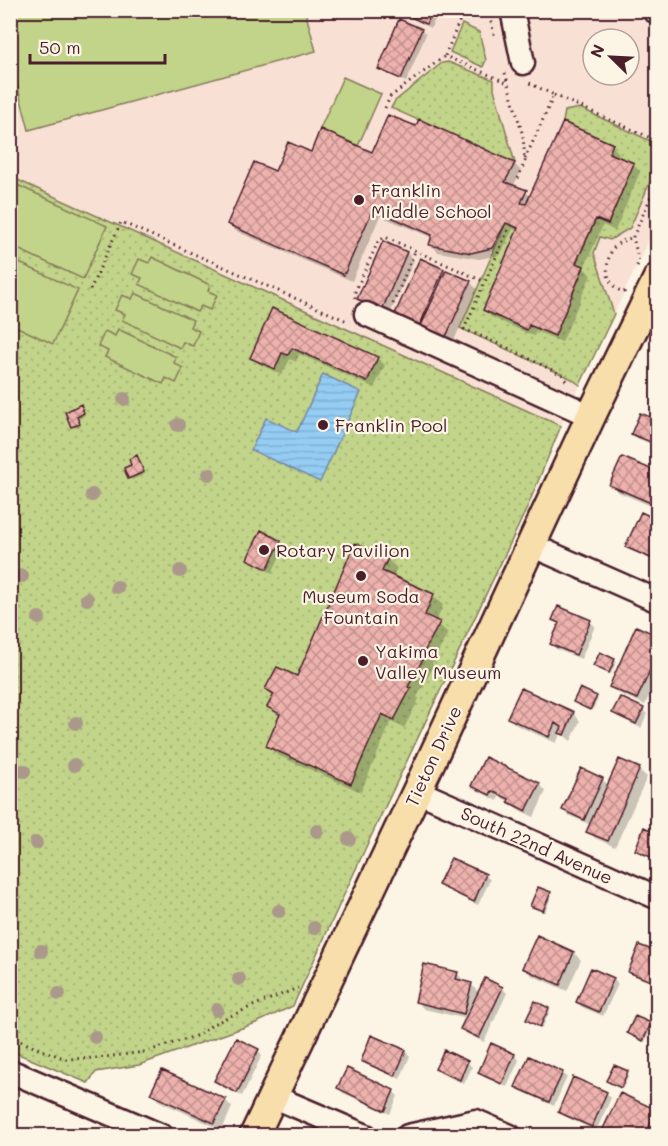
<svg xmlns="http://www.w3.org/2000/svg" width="668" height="1146" font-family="Mali,sans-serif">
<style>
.built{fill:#f8e1d4;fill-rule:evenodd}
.green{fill:url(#green-dots);stroke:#867a5a;stroke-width:1.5}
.pitch{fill:#c1d489;stroke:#867a5a;stroke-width:1.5}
.water{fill:url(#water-rules);stroke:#7687a3;stroke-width:1.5}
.shadow{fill:#0003}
.building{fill:url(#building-cross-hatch);stroke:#4a1f2b;stroke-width:1.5}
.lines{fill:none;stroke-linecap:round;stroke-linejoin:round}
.minor-casing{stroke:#4a1f2b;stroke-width:27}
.major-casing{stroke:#4a1f2b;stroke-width:33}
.path{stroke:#4a1f2b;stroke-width:3;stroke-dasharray:1.5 4.5;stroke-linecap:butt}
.minor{stroke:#fcf5e5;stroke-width:22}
.major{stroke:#f8deab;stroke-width:28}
.tree{fill:#ab988b}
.poi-dot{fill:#4a1f2b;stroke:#fcf5e5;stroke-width:2}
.labels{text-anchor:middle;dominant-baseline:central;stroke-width:4.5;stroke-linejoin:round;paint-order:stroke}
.poi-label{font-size:18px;fill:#4a1f2b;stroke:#fcf5e5;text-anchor:start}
.street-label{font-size:18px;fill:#4a1f2b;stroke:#fcf5e5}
</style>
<defs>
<pattern id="green-dots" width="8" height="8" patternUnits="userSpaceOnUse" patternTransform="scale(1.5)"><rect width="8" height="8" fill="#c1d489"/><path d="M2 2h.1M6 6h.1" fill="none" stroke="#a7b676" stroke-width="1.8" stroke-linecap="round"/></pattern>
<pattern id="water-rules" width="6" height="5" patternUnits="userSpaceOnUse" patternTransform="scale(1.5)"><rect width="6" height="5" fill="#94ccf3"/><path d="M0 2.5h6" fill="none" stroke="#81afd0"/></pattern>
<pattern id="building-cross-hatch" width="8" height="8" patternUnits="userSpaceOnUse" patternTransform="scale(1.5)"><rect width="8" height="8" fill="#edb2ad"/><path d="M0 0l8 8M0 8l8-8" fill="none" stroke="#c2908d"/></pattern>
</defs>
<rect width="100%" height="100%" fill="#fcf5e5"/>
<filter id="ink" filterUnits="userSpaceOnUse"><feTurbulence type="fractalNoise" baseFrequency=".0167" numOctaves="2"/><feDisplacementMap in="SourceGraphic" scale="12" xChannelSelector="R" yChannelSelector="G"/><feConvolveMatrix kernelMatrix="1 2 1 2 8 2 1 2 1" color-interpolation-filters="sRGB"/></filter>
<g filter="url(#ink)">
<path class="built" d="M620,10L657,27V223L561,426L11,177V11ZM593,39H629V75H593Z"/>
<path class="green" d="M462,24L479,32L486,60L483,67L450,52Z
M448,62L494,80V89L515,163L391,108L395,101L442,63Z
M580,108L657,144V166L630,228L610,240L600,237L594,253L614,314L580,385L570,378L460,328L506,223L518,228L483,310L526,329L529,325L555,335L584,267L576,263L596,219L608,224L634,163L609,153L613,144L563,122L565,111Z
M11,177L561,426L527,508L366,847L293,1006L256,1023L139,1065L96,1072L88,1083L11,1051Z"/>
<path class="pitch" d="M10,11H305L316,51L29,130L11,62Z
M343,77L381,94L358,146L320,129Z
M15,184L107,226L83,279L11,246V195Z
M152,257L210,285L208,291L217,295L210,310L201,306L197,312L139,284L142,278L132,274L139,259L149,263Z
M11,259L78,290L53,344L11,324Z
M135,293L193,320L190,327L199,331L193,346L183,342L180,348L122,320L125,314L115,310L122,295L132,299Z
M118,329L176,357L174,363L183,368L176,383L166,378L163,384L105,357L108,351L98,346L105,331L115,336Z"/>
<path class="water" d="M323,374L361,392L320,482L251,450L266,418L297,432Z"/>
<path class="shadow" d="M407,10H439L431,28L411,18L406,13Z
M421,30L426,34L406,82L385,73L380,69Z
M612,146L619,153L617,158L633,164L640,172L615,231L603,225L584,268L591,275L562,342L536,331L534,336L491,317L484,310L518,231L513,229L500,255L479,259L438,252L431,244L433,238L380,216L352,281L236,231L228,224L276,173L311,154H373L514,164L521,171L513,187L526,192L531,197Z
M384,243L407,253L414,260L389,316L366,306L359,299Z
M443,270L446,273L470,282L477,289L452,345L403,323Z
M273,310L377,358L385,365L374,388L299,354L296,362L290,359L282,375L259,364L252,357Z
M82,408L85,415L78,419L81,426L75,428L67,412Z
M658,421V447L637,438L632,434Z
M137,457L145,474L132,480L130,478Z
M658,474V509L618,492L611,485Z
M658,521V563L632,551L627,546Z
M280,542L285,546L272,573L253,563L248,559Z
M387,559L397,568L392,578L433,596L443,605L436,622L448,633L432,664L434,666L417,697L419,699L404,728L391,722L361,792L277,755L268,746L280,717L269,707L274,697L267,689L298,678Z
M554,619L590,622L595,626L581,659L556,649L552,644L559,624Z
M658,638V680L656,679L645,705L618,693L611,686Z
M614,660L616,662L611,674L595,666Z
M596,698L598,699L592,711L575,702Z
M643,710L647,714L641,728L618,717L614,712Z
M573,713L580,721L571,741L561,733L556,743L516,725L509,717Z
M619,761L639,770L647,777L615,847L595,838L588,831L591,825L568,815L564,810L602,779L608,785Z
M539,784L546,791L534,817L517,809L509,801L499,797L498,801L480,792L473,785Z
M658,829V861L641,854L636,850L655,833Z
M452,860L486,876L490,880L478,905L445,889L440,885Z
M550,894L552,895L545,912L534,908Z
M538,937L574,953L581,960L567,991L531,975L524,968Z
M658,953V985L635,976L630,972Z
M457,973L464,981V983L471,984L479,993L485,980L502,988L507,993L484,1042L467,1034L462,1029L467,1019L424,1009L417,1002Z
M613,979L618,984L603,1016L582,1007L577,1002Z
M548,1009L550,1011L542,1028L528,1020Z
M636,1018L652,1027L645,1042L631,1035Z
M492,1045L515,1055L519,1060L507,1087L484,1077L480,1072Z
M258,1051L262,1055L242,1096L220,1086L216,1081Z
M405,1051L410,1056L400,1079L367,1065L362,1061Z
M467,1062L472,1067L464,1084L442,1074L437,1069Z
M562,1073L567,1077L554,1106L521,1091L517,1086Z
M627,1073L629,1075L623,1088L610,1083Z
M339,1088L393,1091L398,1096L390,1114L343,1093Z
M606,1093L611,1098L596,1131L564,1116L560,1112Z
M152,1094L225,1100L232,1107L222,1130L159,1101Z
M656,1111L658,1113V1130L655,1136H608L604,1131Z"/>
<path class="building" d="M406,10H433L426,24L404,14Z
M399,19L422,29L401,79L378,69Z
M388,115L416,126L419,119L515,163L505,182L527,190L521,203L526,204L563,122L613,144L609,153L634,163L608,224L596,219L576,263L584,266L555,336L529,325L527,330L483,310L518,228L506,223L492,248L471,253L429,245L432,235L373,209L344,275L227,224L254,162L275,171L288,142L311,152L320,129L372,152Z
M383,241L407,252L382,310L357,299Z
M420,258L444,269L419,327L394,316Z
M446,270L471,281L445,339L420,328Z
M272,308L378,357L367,382L292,348L288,355L282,353L275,369L250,358Z
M81,404L84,413L77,417L80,424L71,427L65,412Z
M640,413L658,420V445L631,434Z
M137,455L144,472L128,479L124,468L131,465L129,459Z
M622,457L658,472V506L609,485Z
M641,512L658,520V561L625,547Z
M261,530L281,541L267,569L247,559Z
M355,543L388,558L382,571L434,594L425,615L440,622L423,654L425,655L408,687L411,688L394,720L382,714L351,784L266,746L280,714L267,707L274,694L265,689L277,667L297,676Z
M558,606L591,620L576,655L550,644L559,623L552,620Z
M636,626L658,636V653L637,699L609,687Z
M600,652L615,659L609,673L593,666Z
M521,688L574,712L564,735L559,733L562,727L555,723L549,737L507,718Z
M580,688L597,696L590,710L573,702Z
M620,697L644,708L636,724L612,713Z
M485,757L540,783L526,811L508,802L509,799L492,791L490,795L471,786Z
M619,759L640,768L608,841L586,832Z
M581,768L603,778L584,820L562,810Z
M644,827L654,832L656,827H658V847L653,858L635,850Z
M451,858L486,874L474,902L438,885Z
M538,887L551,892L543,911L530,906Z
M537,935L574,952L560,985L522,968Z
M639,945L658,952V984L628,972Z
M424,964L458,972L456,979L472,983L464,1014L415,1002Z
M591,968L614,978L599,1012L576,1002Z
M485,978L503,987L479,1038L460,1029Z
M535,1001L549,1008L540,1027L526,1020Z
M635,1016L651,1023L643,1041L627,1033Z
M371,1035L406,1050L395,1076L361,1061Z
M236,1038L259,1049L237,1093L214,1081Z
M491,1043L515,1054L502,1084L478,1073Z
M444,1050L468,1061L460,1080L435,1069Z
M529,1056L563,1072L549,1102L515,1087Z
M614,1065L628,1071L621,1088L606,1081Z
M347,1068L394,1090L385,1111L337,1088Z
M162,1070L226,1099L214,1123L150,1094Z
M573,1077L607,1092L592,1127L558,1112Z
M620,1093L657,1110L645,1136H611L602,1131Z"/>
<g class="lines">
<g class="minor-casing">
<path id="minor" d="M512,10L523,63
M653,10L658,12
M366,314L591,416
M531,545L658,601
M417,791L658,898
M10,1071L162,1136
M272,1096L366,1136
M408,1136L476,1121L510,1136"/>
</g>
<g class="major-casing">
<path id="major" d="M254,1136L417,791L591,416L658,278"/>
</g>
<path class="path" d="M464,10L445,56L508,83
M488,10L495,38
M505,73L523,136L525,161L517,181
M554,95L658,141
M385,108L390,97L445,56
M525,159L554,95L529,83
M508,230L464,329L508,348L562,375L567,382
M637,266L639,262L633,237L658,181
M90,290L121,222L347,321
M625,291L624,292C621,291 618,290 616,288C602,277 606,251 620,242C624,240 629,239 633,237
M355,298L354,294L378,242L385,237L485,282
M393,304L415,251
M10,1036L36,1048L66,1059L97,1058L145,1052L199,1035L213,1024L255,1005L298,988"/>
<use href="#minor" class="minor"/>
<use href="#major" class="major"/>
</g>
<g class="tree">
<circle cx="124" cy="399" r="7"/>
<circle cx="178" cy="425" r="7"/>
<circle cx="209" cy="474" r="7"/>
<circle cx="92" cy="495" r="7"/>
<circle cx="180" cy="571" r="7"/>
<circle cx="22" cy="576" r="7"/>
<circle cx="117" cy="587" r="7"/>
<circle cx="87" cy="599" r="7"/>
<circle cx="39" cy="618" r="7"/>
<circle cx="76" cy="723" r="7"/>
<circle cx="74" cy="765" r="7"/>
<circle cx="24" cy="771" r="7"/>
<circle cx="317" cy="831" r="7"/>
<circle cx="349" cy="839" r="7"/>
<circle cx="36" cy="843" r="7"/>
<circle cx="279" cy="911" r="7"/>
<circle cx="314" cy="928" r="7"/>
<circle cx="41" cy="951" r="7"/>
<circle cx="239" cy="979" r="7"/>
<circle cx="59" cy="994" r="7"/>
<circle cx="217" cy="1010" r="7"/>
<circle cx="95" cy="1037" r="7"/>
</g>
</g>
<g class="poi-dot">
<circle cx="359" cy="200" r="6"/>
<circle cx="323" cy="425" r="6"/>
<circle cx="264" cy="550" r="6"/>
<circle cx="361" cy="576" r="6"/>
<circle cx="363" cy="661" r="6"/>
</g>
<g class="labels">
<g class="poi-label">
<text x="371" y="190">Franklin<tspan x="371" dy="21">Middle School</tspan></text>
<text x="335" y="425">Franklin Pool</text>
<text x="276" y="550">Rotary Pavilion</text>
<text x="361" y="596" text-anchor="middle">Museum Soda<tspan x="361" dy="21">Fountain</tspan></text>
<text x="375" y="651">Yakima<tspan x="375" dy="21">Valley Museum</tspan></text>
</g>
<g class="street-label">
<text transform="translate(433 756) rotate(-65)">Tieton Drive</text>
<text transform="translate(537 845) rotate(24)">South 22nd Avenue</text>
</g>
</g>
<rect width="668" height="1146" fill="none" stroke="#fcf5e5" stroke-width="36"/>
<rect x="18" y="18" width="632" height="1110" fill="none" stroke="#4a1f2b" stroke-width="2" filter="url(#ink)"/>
<g transform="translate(611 57) rotate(294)"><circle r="28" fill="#fcf5e5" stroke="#b59f9b" stroke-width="1.5"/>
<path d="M0-4.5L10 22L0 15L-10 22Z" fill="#4a1f2b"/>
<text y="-9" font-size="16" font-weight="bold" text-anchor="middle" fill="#4a1f2b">N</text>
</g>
<path d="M30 54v9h135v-9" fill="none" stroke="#4a1f2b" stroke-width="3"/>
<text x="39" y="54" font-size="18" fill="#4a1f2b" stroke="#fcf5e5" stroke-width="4.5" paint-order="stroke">50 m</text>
</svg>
